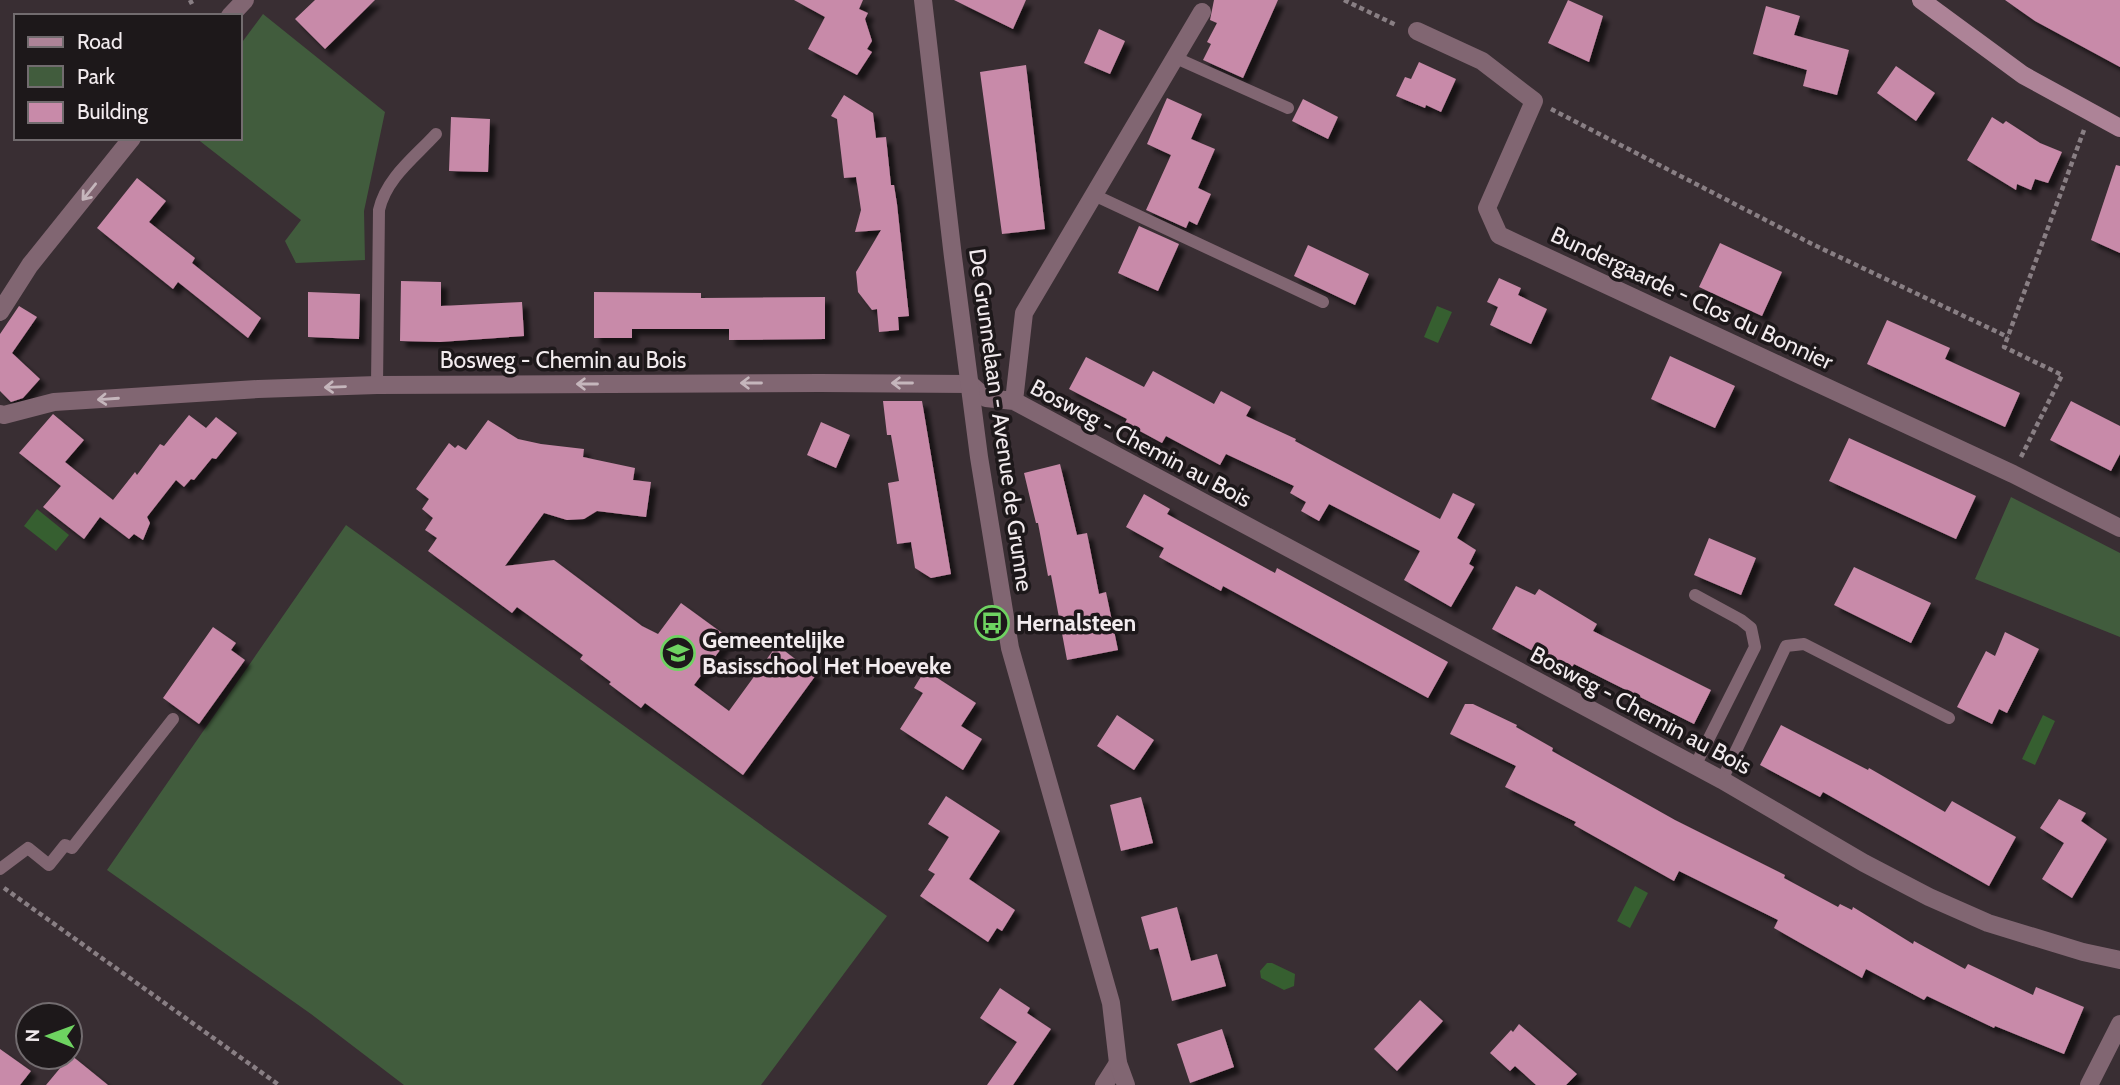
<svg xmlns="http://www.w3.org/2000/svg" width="2120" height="1085" font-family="Cabin,sans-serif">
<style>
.green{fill:#415c3d}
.water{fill:#365f30}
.building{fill:#c88aa9;filter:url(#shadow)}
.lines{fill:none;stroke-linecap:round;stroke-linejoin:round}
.path{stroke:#897f84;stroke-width:4.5;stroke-dasharray:5 3.5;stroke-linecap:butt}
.service{stroke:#816672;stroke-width:12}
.minor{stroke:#816672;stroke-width:18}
.tertiary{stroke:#816672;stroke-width:18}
.secondary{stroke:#ad8397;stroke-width:18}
.oneway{stroke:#c5b6bc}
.labels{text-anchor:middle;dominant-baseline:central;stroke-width:7;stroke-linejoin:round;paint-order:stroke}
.street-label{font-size:23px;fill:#f2ebee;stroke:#1d181a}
.poi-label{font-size:23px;font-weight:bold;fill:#f2ebee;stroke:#1d181a;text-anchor:start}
</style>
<defs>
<filter id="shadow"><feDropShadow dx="6" dy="6" stdDeviation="2" flood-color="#0009"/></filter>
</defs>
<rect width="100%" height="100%" fill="#392e33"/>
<path class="green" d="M263,14L385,112L364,211L365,260L296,263L285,241L301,220L196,138H240V45Z
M2011,497L2120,553V637L1975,579Z
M346,525L887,916L761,1085H404L311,1014L107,870Z"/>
<path class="water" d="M1437,306L1452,312L1438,343L1424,337Z
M37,509L69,535L56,551L24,526Z
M2043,715L2055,721L2035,765L2022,759Z
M1635,886L1648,893L1630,928L1617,921Z
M1267,963H1272L1295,974L1294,986L1284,990L1261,978L1260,971Z"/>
<path class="building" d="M315,0H375L325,49L295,19Z
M794,0H863L859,9L868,13L865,19L872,41L867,49L872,52L857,75L808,49L825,17Z
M954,0H1026L1013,29Z
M1214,0H1278L1243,78L1203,60L1211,44L1207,42L1217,23L1210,20Z
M1568,0L1603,16L1589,62L1548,43Z
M2005,0H2120V67L2035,21Z
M1766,6L1800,16L1794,35L1849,50L1837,95L1803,86L1807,70L1753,54Z
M1099,29L1125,41L1110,74L1084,63Z
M1419,62L1456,79L1441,112L1426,105L1425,108L1396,96L1405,77L1411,79Z
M1026,65L1045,229L1002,234L980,72Z
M1896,66L1935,93L1916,121L1877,93Z
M844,95L873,113L876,138L886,137L891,185H894L897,204L909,316L898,317L899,330L879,332L877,309L872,310L858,292L856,272L881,230L855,232L861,210L856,177L844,178L837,119L831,116Z
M1167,98L1202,114L1191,139L1215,149L1198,188L1211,194L1197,225L1189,221L1186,228L1146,210L1171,155L1147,144Z
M1303,99L1338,117L1328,139L1292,121Z
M451,117L490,119L488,172L449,171Z
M1992,117L2003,124L2006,121L2040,143L2062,152L2048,183L2035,179L2031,190L2017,184L2016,190L1967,160Z
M2116,165L2120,166V253L2091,240Z
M137,178L166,201L149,222L195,258L192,263L261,318L248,338L178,282L173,289L97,228Z
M1139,226L1179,244L1158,291L1118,273Z
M1720,243L1782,272L1762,316L1699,287Z
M1308,245L1369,274L1355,305L1294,276Z
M1499,278L1521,288L1518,295L1547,309L1531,344L1490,325L1498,307L1487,302Z
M401,281L441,282V306L522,302L524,336L440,342L400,341Z
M308,292L360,294L359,339L308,337Z
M594,292L701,293V298L825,297V339L729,340V329H632V338H594Z
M19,306L37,317L12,353L40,379L23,398L11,402L0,391V334Z
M1887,320L1950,348L1945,359L2020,393L2005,427L1867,364Z
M1670,356L1735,386L1715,428L1651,399Z
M1086,357L1144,387L1153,371L1214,404L1221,391L1251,407L1246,416L1296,439L1295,441L1440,519L1453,493L1475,504L1457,538L1476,550L1469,564L1474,567L1451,607L1404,580L1420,551L1329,504L1319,521L1301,511L1306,502L1290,493L1294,486L1226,454L1220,465L1166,436L1162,443L1125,423L1127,419L1069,389Z
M883,401H922L951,574L931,578L915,568L911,542L897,544L888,483L899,481L891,435H887Z
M2071,401L2120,426V454L2111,471L2050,440Z
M53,414L84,440L65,462L113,500L135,472L137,475L160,444L164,446L189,415L206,428L216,417L237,433L216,459L212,458L194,480L191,479L184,487L176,480L147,517L150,523L143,540L134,534L129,539L100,517L84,539L43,507L61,486L19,453Z
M488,420L518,439L541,444L584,449L583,457L635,468L633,480L651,482L646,517L597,511L584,519L567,520L544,513L505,566L554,560L642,626L658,634L681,603L729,638L694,685L729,711L777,645L816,675L743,775L645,703L641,708L609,684L611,682L580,659L583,655L517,607L512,613L428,551L437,538L425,530L433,518L422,509L429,499L416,489L449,443L455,448L458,445L466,450Z
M821,422L850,435L836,468L807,455Z
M1849,438L1976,496L1956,539L1829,481Z
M1060,464L1077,535L1087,533L1099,594L1106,592L1118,650L1067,660L1051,575L1048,576L1038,523H1036L1024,473Z
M1144,494L1170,509L1167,514L1275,573L1277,568L1448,662L1428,698L1223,586L1221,591L1159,557L1164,548L1126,527Z
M1709,538L1756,558L1741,595L1694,575Z
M1854,567L1931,603L1911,643L1834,605Z
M1516,586L1535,595L1539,589L1597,624L1593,631L1711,690L1694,724L1574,664L1570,671L1492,629Z
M213,627L236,643L231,650L245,660L199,724L163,698Z
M2005,632L2039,649L2007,713L1999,709L1992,724L1957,707L1986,651L1995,656Z
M925,670L976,703L961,726L982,739L963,770L900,729L923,693L914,688Z
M1465,704H1473L1517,725L1516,727L1553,748L1552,751L1675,820L1785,875L1784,878L1838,907L1840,904L1852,910L1853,907L1913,944L1914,941L1965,969L1968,964L2033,995L2036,987L2084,1007L2064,1054L1995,1026L1994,1028L1927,996L1924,1000L1866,969L1862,978L1774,928L1778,920L1679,871L1674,881L1574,825L1576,822L1505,787L1516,766L1450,734Z
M1117,715L1154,740L1134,770L1097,746Z
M1781,725L1868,770L1869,768L1945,812L1952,801L2016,837L1989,886L1823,792L1820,797L1760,765Z
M946,796L1000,831L969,879L1015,910L1002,931L997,928L988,942L920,896L935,874L928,870L949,837L928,824Z
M1141,797L1153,843L1121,851L1110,805Z
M2059,799L2086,813L2081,821L2107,839L2072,898L2042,879L2064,843L2040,828Z
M1177,907L1191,961L1217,954L1226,986L1172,1001L1158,948L1150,950L1141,917Z
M1000,988L1030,1008L1027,1013L1051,1029L1013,1085H987L1017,1042L980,1018Z
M1420,1000L1443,1021L1397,1071L1374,1049Z
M1519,1024L1577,1074L1566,1085H1536L1515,1066L1510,1071L1490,1053L1511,1030L1513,1032Z
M1222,1029L1234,1067L1190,1083L1177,1044Z
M0,1049L31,1071L20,1085H0Z
M71,1055L108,1085H46Z"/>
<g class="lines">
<path class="path" d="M190,0L192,4
M1344,0L1396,25
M1551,109L1812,244L2008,337
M2021,457L2062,375L2004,347L2084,130
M4,888L279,1085"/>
<path class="service" d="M1176,58L1288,108
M1094,195L1323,302
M377,385L379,210C386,178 415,157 436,134
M1695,595L1741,620L1751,628L1755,647L1695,766
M1722,780L1786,646L1804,644L1949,718
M0,869L28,848L49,865L65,845L72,848L173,719"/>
<path class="minor" d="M230,16L245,0
M1417,31L1482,61L1534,101L1487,208L1499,235L2013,474L2120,528
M0,312L30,265L132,138
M1014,401L1024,313L1202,12
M0,414L4,415L54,402L258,389L377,385L820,383L970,384L986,398L1014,401L1722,780L1864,863L1929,897L1988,923L2083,952L2120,960
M1104,1085L1118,1063
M2089,1085L2120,1024"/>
<path class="tertiary" d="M923,0L953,257L979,457L1010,648L1111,1003L1118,1063L1126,1085"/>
<path class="secondary" d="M1921,0L2023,75L2120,128"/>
</g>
<defs><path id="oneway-shaft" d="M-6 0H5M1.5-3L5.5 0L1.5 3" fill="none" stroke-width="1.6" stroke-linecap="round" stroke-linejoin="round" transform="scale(1.75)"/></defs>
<g class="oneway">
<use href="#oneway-shaft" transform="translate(89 192) rotate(129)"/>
<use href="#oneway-shaft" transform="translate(751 383) rotate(180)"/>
<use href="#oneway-shaft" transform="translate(902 383) rotate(-180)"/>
<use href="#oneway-shaft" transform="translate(587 384) rotate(180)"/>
<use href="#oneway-shaft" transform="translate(335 387) rotate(178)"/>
<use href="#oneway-shaft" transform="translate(108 399) rotate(176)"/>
</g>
<defs>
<g id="bus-ring" transform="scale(1.75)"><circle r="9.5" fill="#1d181a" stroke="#6ed361" stroke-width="1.5"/><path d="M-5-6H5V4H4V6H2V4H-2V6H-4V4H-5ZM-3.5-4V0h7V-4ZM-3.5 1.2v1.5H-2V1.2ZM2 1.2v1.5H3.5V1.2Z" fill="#6ed361"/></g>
<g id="school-ring" transform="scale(1.75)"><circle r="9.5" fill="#1d181a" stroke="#6ed361" stroke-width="1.5"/><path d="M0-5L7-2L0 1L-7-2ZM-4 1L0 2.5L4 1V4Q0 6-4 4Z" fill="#6ed361"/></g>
</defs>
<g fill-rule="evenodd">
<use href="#bus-ring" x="992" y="623"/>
<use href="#school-ring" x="678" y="653"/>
</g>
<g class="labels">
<g class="street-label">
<text transform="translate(1692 298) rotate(25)">Bundergaarde - Clos du Bonnier</text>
<text x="563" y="360">Bosweg - Chemin au Bois</text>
<text transform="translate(1001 420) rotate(82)">De Grunnelaan - Avenue de Grunne</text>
<text transform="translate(1141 443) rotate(28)">Bosweg - Chemin au Bois</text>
<text transform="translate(1641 710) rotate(28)">Bosweg - Chemin au Bois</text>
</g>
<g class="poi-label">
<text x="1016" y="623">Hernalsteen</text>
<text x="702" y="640">Gemeentelijke<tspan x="702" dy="26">Basisschool Het Hoeveke</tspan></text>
</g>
</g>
<rect x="14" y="14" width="228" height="126" fill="#1d181a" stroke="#726c6f" stroke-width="2"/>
<rect x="28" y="37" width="35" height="10" fill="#ad8397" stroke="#726c6f" stroke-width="2"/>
<text x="77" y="49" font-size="21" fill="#f2ebee">Road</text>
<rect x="28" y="66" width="35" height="21" fill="#415c3d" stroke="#726c6f" stroke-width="2"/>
<text x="77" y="84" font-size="21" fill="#f2ebee">Park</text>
<rect x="28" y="102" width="35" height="21" fill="#c88aa9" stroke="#726c6f" stroke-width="2"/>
<text x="77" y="119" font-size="21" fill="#f2ebee">Building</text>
<g transform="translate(49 1036) rotate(271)"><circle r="33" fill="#1d181a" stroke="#726c6f" stroke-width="2"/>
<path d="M0-5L12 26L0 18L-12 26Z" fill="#6ed361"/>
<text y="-10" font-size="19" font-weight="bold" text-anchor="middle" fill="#f2ebee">N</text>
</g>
</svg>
